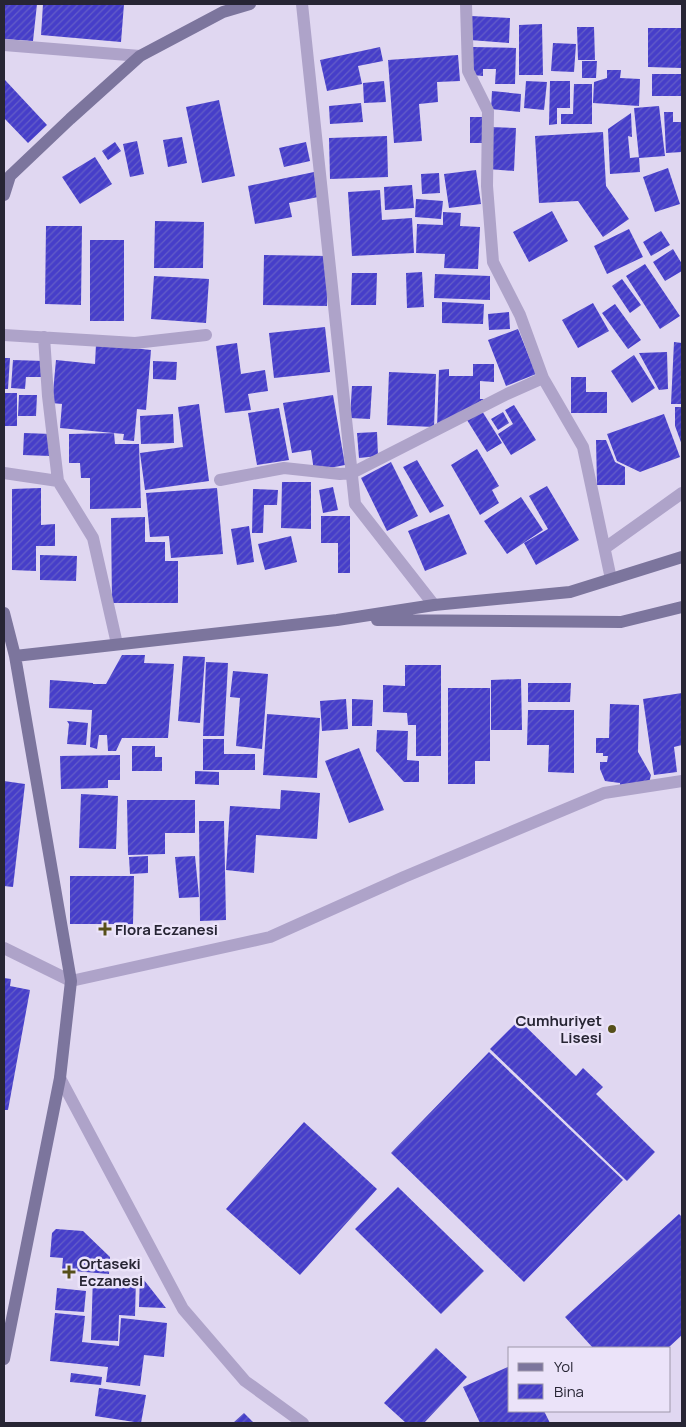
<svg xmlns="http://www.w3.org/2000/svg" width="686" height="1427" font-family="Manrope,sans-serif">
<style>
.building{fill:url(#building-hatch)}
.lines{fill:none;stroke-linecap:round;stroke-linejoin:round}
.street{stroke:#aea3c9;stroke-width:12}
.secondary{stroke:#7c759d;stroke-width:12}
.poi-dot{fill:#564f1a;stroke:#ebe3f9;stroke-width:2}
.labels{text-anchor:middle;dominant-baseline:central;stroke-width:5;stroke-linejoin:round;paint-order:stroke}
.poi-label{font-size:15px;font-weight:bold;fill:#272534;stroke:#ebe3f9;text-anchor:start}
</style>
<defs>
<pattern id="building-hatch" width="6" height="6" patternUnits="userSpaceOnUse" patternTransform="scale(1.25)"><rect width="6" height="6" fill="#463ec9"/><path d="M-1 1l2-2M0 6l6-6M5 7l2-2" fill="none" stroke="#645ec7"/></pattern>
</defs>
<rect width="100%" height="100%" fill="#e0d7f1"/>
<path class="building" d="M4,4H37L33,41L4,39Z
M43,4H124L121,42L41,35Z
M471,16L510,18L509,43L470,40Z
M542,24L543,75H519V25Z
M577,27H594L595,60H578Z
M648,28H682V68L648,67Z
M553,43L576,44L574,72L551,71Z
M380,47L383,61L358,66L362,84L327,91L320,60Z
M473,47L516,48L515,84H495L496,69H483V76L472,75Z
M458,55L460,81L437,82L438,102L419,104L422,141L394,143L388,60Z
M582,61H597L596,78H582Z
M607,70H621L620,78L640,79L639,106L593,103L594,82L607,78Z
M652,74H682V96H652Z
M5,80L47,125L28,143L4,118V82Z
M384,81L386,102L364,103L363,83Z
M526,81L547,82L544,110L524,108Z
M550,81H570V108H557V124L549,125Z
M574,84H592V124H561V114H573Z
M492,91L521,94L520,112L491,109Z
M219,100L235,176L202,183L186,107Z
M361,103L363,122L330,124L329,106Z
M659,106L665,156L639,158L634,108Z
M664,112H673V122H682V152L666,153Z
M631,113L632,137L628,136L630,158L639,157L640,172L610,174L608,129Z
M470,117H482V143H470Z
M490,127L516,128L514,171L488,169Z
M603,132L606,186L629,219L603,237L578,201L539,203L535,136Z
M387,136L388,177L330,179L329,138Z
M182,137L187,163L168,167L163,140Z
M137,141L144,174L130,177L123,144Z
M115,142L121,151L108,160L102,151Z
M306,142L310,161L284,167L279,148Z
M95,157L112,184L80,204L62,177Z
M668,168L680,204L655,212L643,177Z
M476,170L481,204L449,208L444,174Z
M314,172L318,197L289,203L292,217L255,224L248,186Z
M439,173L440,193L422,194L421,174Z
M412,185L414,208L385,210L384,187Z
M380,190L382,220L412,218L414,253L352,256L348,192Z
M416,199L443,201L441,219L415,217Z
M552,211L568,241L529,262L513,232Z
M443,212L461,213L460,226L480,227L478,269L444,268L445,254L416,253L417,224L443,225Z
M155,221L204,222L203,268H154Z
M46,226H82L81,305L45,304Z
M629,229L643,257L607,274L594,246Z
M661,231L670,245L651,256L643,242Z
M90,240H124V321H90Z
M673,249L682,264V271L665,281L653,262Z
M264,255L328,256L327,306L263,305Z
M645,264L680,316L660,329L626,276Z
M422,272L424,307L407,308L406,273Z
M352,273H377L376,305H351Z
M435,274L490,276V300L434,298Z
M154,276L209,279L206,323L151,319Z
M622,279L641,305L630,313L612,286Z
M442,302L484,304L483,324L442,323Z
M593,303L609,331L578,348L562,320Z
M615,304L641,340L628,349L602,313Z
M509,312L510,329L489,330L488,314Z
M325,327L330,372L274,378L269,333Z
M518,329L536,374L506,386L488,340Z
M674,342L682,343V404H671Z
M237,343L241,374L265,370L268,391L248,394L251,410L225,413L216,346Z
M96,344L151,350L146,410L137,409L134,441L123,440L124,434L60,428L62,404L52,403L56,360L95,364Z
M667,352L668,389L659,390L639,353Z
M634,355L655,388L632,403L611,371Z
M4,358H10L8,389H4Z
M13,360L44,361L43,377H26L25,389L11,388Z
M153,361L177,362L176,380L153,379Z
M473,364H494V382L480,381V399H484L437,428L439,370L449,369V376H473Z
M389,372L436,374L434,427L387,425Z
M571,377H586V392H607V413H571Z
M352,386H372L370,419L350,418Z
M4,393H17V426H4Z
M19,395H37L36,416H18Z
M333,395L345,465L314,471L311,450L292,453L283,403Z
M199,404L209,481L145,490L140,453L183,447L178,407Z
M514,405L536,440L511,455L498,434L513,424L505,410Z
M675,407H682V445L675,426Z
M279,408L289,460L257,465L248,413Z
M482,411L502,443L487,452L467,420Z
M503,412L509,423L498,430L491,419Z
M173,414L174,443L141,444L140,416Z
M664,414L680,457L640,472L617,461L607,434Z
M377,432L378,456L359,458L357,433Z
M24,433L51,434L50,456L23,455Z
M114,433L115,444H139L141,508L90,509V478H81L80,463H69V434Z
M596,440H606L615,462L625,467V485H597Z
M477,449L499,486L492,490L499,503L480,515L451,465Z
M417,460L444,506L430,513L403,467Z
M391,462L418,516L387,531L361,478Z
M282,482H311V529L281,528Z
M547,486L579,540L536,565L524,543L548,529L529,496Z
M333,487L338,510L323,513L319,490Z
M41,488V525L55,524V546H36V571L12,570V489Z
M217,488L223,554L171,558L169,536L150,537L146,493Z
M253,489L278,490L277,505H264L263,533H252Z
M521,497L543,530L507,554L484,521Z
M449,514L467,554L425,571L408,531Z
M321,516H350V573H338V543H321Z
M145,517V542H165V561H178V603H112L111,518Z
M249,526L254,562L237,565L231,529Z
M291,536L297,562L265,570L258,544Z
M40,555L77,556L76,581L40,580Z
M122,655H145L144,663L174,664L168,738H122L116,751H108L107,735H99L97,749L90,747L92,710L49,708L50,680L93,683V684H106Z
M183,656L205,657L200,723L178,721Z
M206,662L228,663L224,736H203Z
M405,665H441V756H416V725H408L407,713L383,712V685L405,686Z
M233,671L268,674L262,749L236,746L240,698L230,697Z
M521,679L522,730H491V680Z
M528,683H571L570,702H528Z
M448,688H490V761H475V784H448Z
M682,693V745L674,747L677,772L654,775L643,699Z
M346,699L348,729L322,731L320,701Z
M352,699L373,700L372,726H352Z
M610,704L639,705L638,752L651,775L649,783L620,786V783L605,781L600,769V762H607L608,756H603V753H596V738H609Z
M528,710H574V773L548,772L549,745H527Z
M267,714L320,718L317,778L263,775Z
M67,721L88,723L86,745L67,744L69,724Z
M377,730L408,731L407,760L419,761V782H404L376,751Z
M203,739H224V754H255V770H203Z
M132,746H155V757H162V771H132Z
M359,748L384,810L349,823L325,761Z
M120,755V780H108V788L61,789L60,756Z
M195,771L219,772V785L195,784Z
M4,781L25,784L13,887L4,886Z
M281,790L320,793L317,839L256,835L254,873L226,870L230,806L280,809Z
M81,794L118,796L116,849L79,848Z
M127,800H195V833H165V854L128,855Z
M199,821H224L226,920L200,921Z
M148,856V873L130,874L129,857Z
M195,856L199,897L179,898L175,857Z
M70,876H134L133,924H70Z
M4,978L11,979L10,986L30,990L8,1110H4Z
M519,1020L576,1076L583,1068L603,1087L596,1094L655,1152L627,1181L490,1049Z
M489,1052L623,1180L524,1282L391,1153Z
M304,1122L377,1189L300,1275L226,1209Z
M398,1187L484,1271L441,1314L355,1229Z
M679,1214L682,1217V1335L668,1348H593L565,1317Z
M56,1229L83,1231L110,1257L109,1274L62,1270L63,1258L50,1257L52,1233Z
M140,1275L166,1308L139,1307Z
M93,1276L136,1278L135,1316L119,1315L118,1341L91,1340Z
M57,1288L86,1291L84,1312L55,1310Z
M55,1313L85,1316L82,1342L119,1346L121,1318L167,1323L164,1357L144,1355L140,1386L106,1382L108,1367L50,1361Z
M436,1348L467,1377L424,1423H406L384,1403Z
M510,1366V1411H544L550,1423H480L463,1387Z
M71,1373L102,1377L101,1385L70,1382Z
M99,1388L146,1395L141,1423L95,1416Z
M244,1413L254,1423H233Z"/>
<g class="lines">
<path class="street" d="M302,4L355,504L434,605
M466,4L468,71L488,111L487,186L493,262L520,315L543,378L583,447L611,579
M4,45L140,56
M4,335L135,343L206,335
M44,337L48,396L58,481
M4,473L58,481L93,538L117,644
M220,480L284,468L340,474L352,473L507,394L543,378
M605,548L682,493
M4,948L71,981L270,937L404,877L604,793L682,781
M60,1078L183,1309L245,1381L303,1423"/>
<path class="secondary" d="M4,195L10,176L70,119L140,56L223,12L250,4
M4,613L15,656L71,981L60,1078L4,1359
M377,620L621,622L682,607
M15,656L337,620L434,605L570,592L682,557"/>
</g>
<g class="poi-dot">
<path d="M102.5 921.5h5v5h5v5h-5v5h-5v-5h-5v-5h5z"/>
<circle cx="612" cy="1029" r="5"/>
<path d="M66.5 1264.5h5v5h5v5h-5v5h-5v-5h-5v-5h5z"/>
</g>
<g class="labels">
<g class="poi-label">
<text x="115" y="929">Flora Eczanesi</text>
<text x="602" y="1020" text-anchor="end">Cumhuriyet<tspan x="602" dy="17">Lisesi</tspan></text>
<text x="79" y="1263">Ortaseki<tspan x="79" dy="17">Eczanesi</tspan></text>
</g>
</g>
<rect width="686" height="1427" fill="none" stroke="#272534" stroke-width="10"/>
<rect x="508" y="1347" width="162" height="65" fill="#ebe3f9" stroke="#9d97aa"/>
<rect x="518" y="1363" width="25" height="8" fill="#7c759d" stroke="#9d97aa"/>
<text x="554" y="1372" font-size="15" fill="#272534">Yol</text>
<rect x="518" y="1384" width="25" height="15" fill="url(#building-hatch)" stroke="#9d97aa"/>
<text x="554" y="1397" font-size="15" fill="#272534">Bina</text>
</svg>
